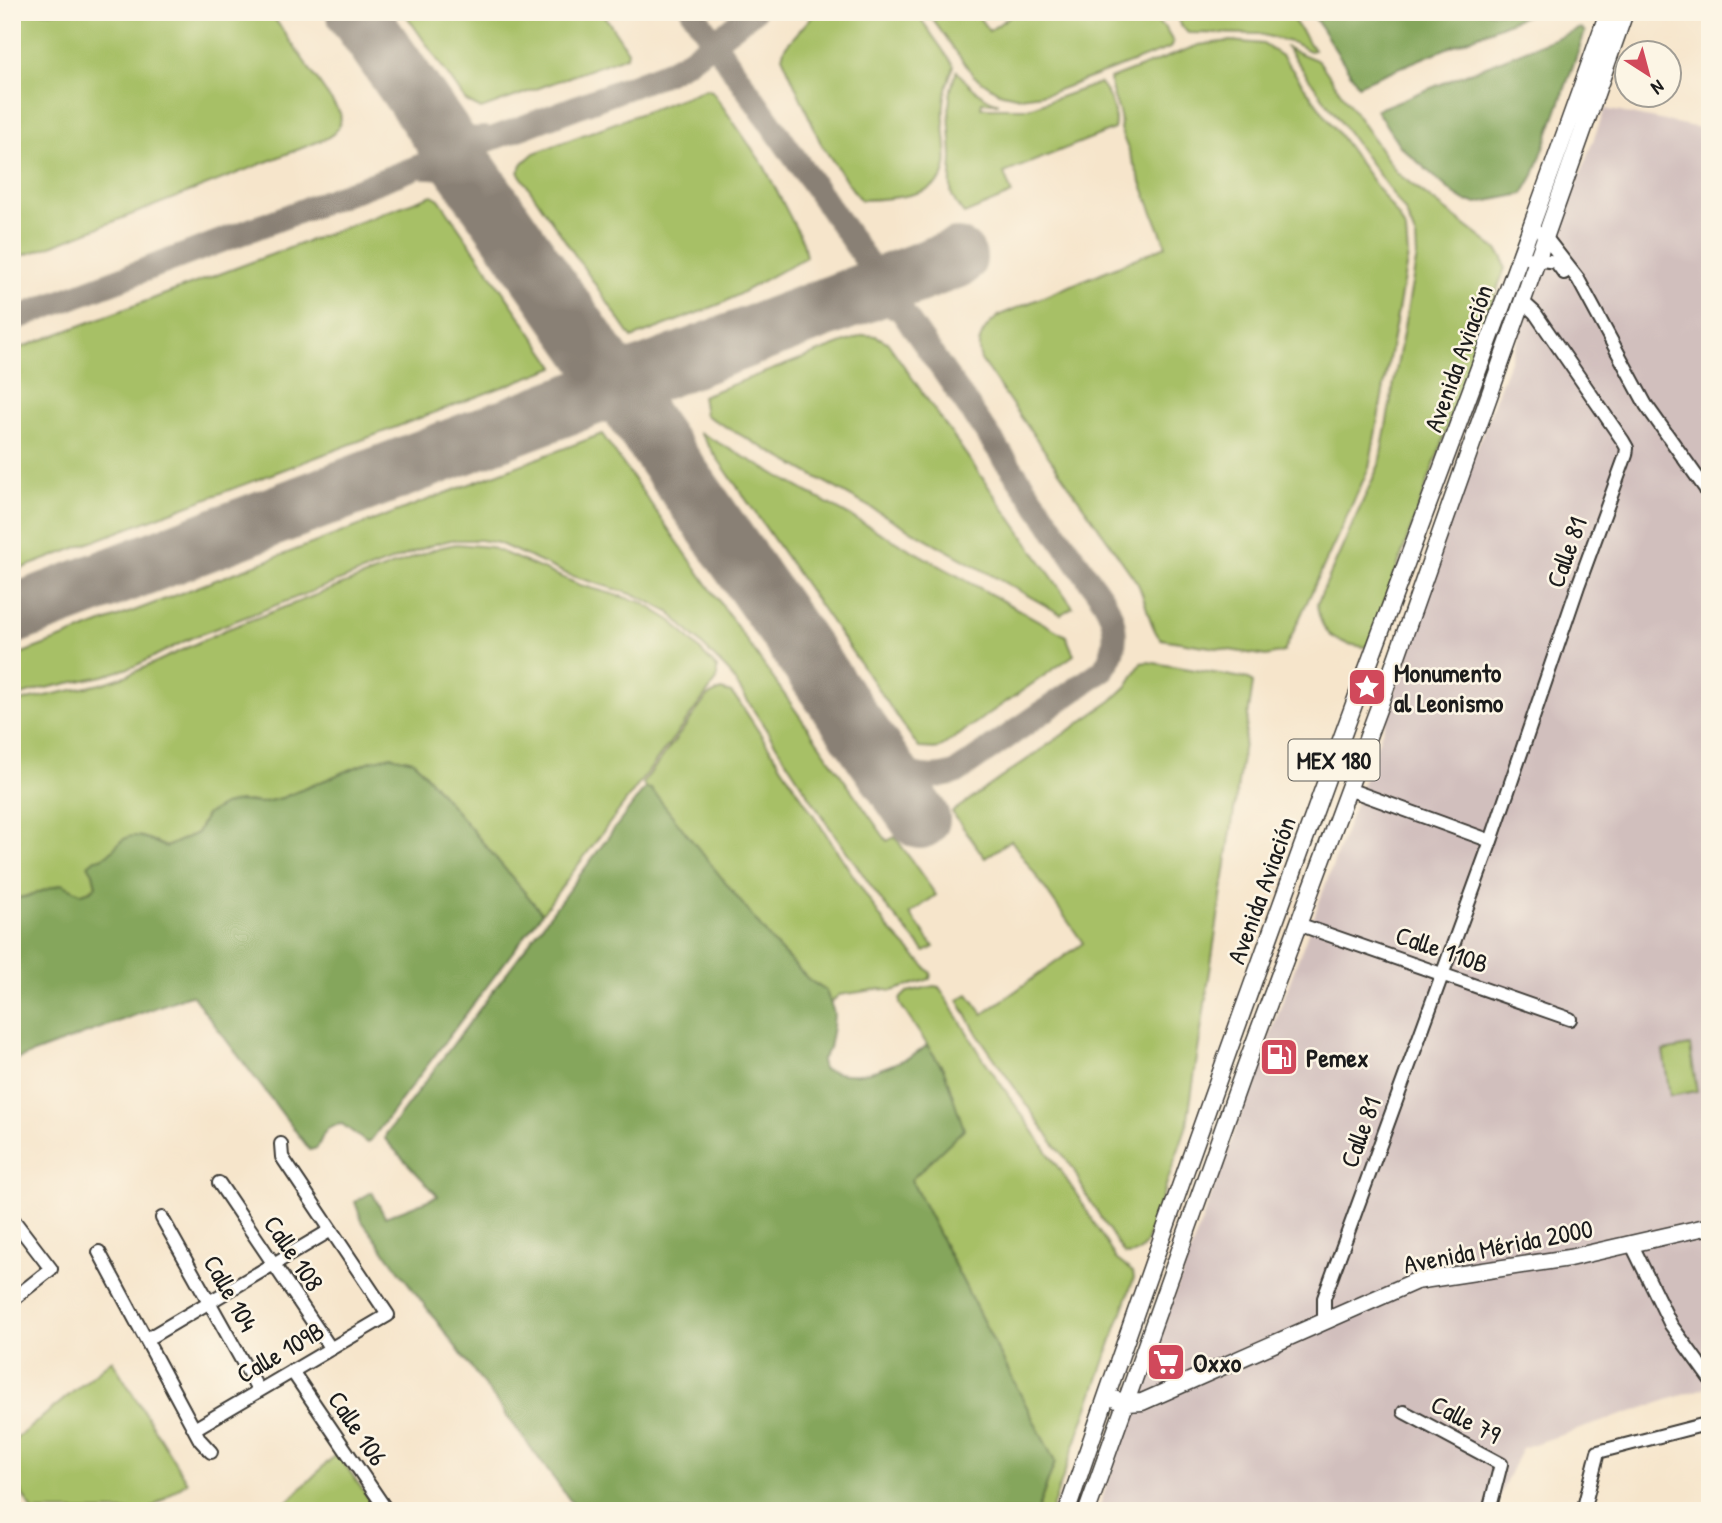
<svg xmlns="http://www.w3.org/2000/svg" width="1722" height="1523" font-family="'Patrick Hand',sans-serif">
<style>
.industrial{fill:#d1bfbd}
.green{fill:#a7c066;stroke:#626e41;stroke-width:2}
.forest{fill:#85a65b;stroke:#50613c;stroke-width:2}
.lines{fill:none;stroke-linecap:round;stroke-linejoin:round}
.taxiway{stroke:#898074;stroke-width:24}
.runway{stroke:#898074;stroke-width:60}
.minor-casing{stroke:#3d3a36;stroke-width:16}
.major-casing{stroke:#3d3a36;stroke-width:19}
.minor{stroke:#fff;stroke-width:12}
.major{stroke:#fff;stroke-width:16}
.labels{text-anchor:middle;dominant-baseline:central;stroke-width:5;stroke-linejoin:round;paint-order:stroke}
.shield{fill:#fcf5e5;stroke:#5f5d58;stroke-width:2}
.shield-label{font-size:24px;font-weight:bold;fill:#1c1c1c}
.street-label{font-size:26px;fill:#1c1c1c;stroke:#fcf5e5}
.poi-label{font-size:26px;font-weight:bold;fill:#1c1c1c;stroke:#fcf5e5;text-anchor:start}
</style>
<rect width="100%" height="100%" fill="#fcf5e5"/>
<filter id="ink" filterUnits="userSpaceOnUse"><feTurbulence type="fractalNoise" baseFrequency=".0143" numOctaves="2"/><feDisplacementMap in="SourceGraphic" scale="14" xChannelSelector="R" yChannelSelector="G"/><feConvolveMatrix kernelMatrix="1 2 1 2 8 2 1 2 1" color-interpolation-filters="sRGB"/></filter>
<filter id="wash" filterUnits="userSpaceOnUse"><feTurbulence type="fractalNoise" baseFrequency=".00686" numOctaves="4" result="noise"/><feDisplacementMap in="SourceGraphic" scale="28" xChannelSelector="R" yChannelSelector="G"/><feGaussianBlur stdDeviation="1.57" result="paint"/><feColorMatrix in="noise" values="0 0 0 0 0 0 0 0 0 0 0 0 0 0 0 0 0 1.4 0 .05"/><feComposite in="paint" operator="in"/></filter>
<g filter="url(#wash)">
<rect width="100%" height="100%" fill="#f6e5cb"/>
<path class="industrial" d="M1605,109L1710,130V1386L1522,1448L1492,1511H1098L1140,1389L1384,726L1447,527Z"/>
<path class="green" d="M12,12H270L340,113C343,126 336,133 325,139L46,248L12,259Z
M404,12H602L628,51L627,56L481,109L466,101Z
M816,12H916L954,66C917,143 1002,196 861,200L857,196L821,144L782,56L785,47Z
M927,12H975L989,31L1016,12H1143L1165,28L1173,42L1170,48L1050,93L1020,97L998,92L974,76Z
M1180,12H1288L1314,50L1310,51L1294,43L1259,34L1188,33L1179,23Z
M1230,41L1263,44L1283,57L1400,219L1406,231L1408,256L1369,468L1284,652L1266,656L1161,639C1151,631 1145,598 1138,584L981,360C974,341 985,326 1000,315L1166,246L1120,129C1124,113 1110,96 1110,79L1199,45Z
M1287,48L1319,61L1397,173L1496,249L1503,258L1505,268L1372,637L1368,646L1364,647C1336,643 1320,635 1317,604L1379,465L1417,256L1416,238L1405,211Z
M957,71C968,85 981,98 999,103L982,102L981,108H1029L1100,83C1109,95 1118,114 1114,129L1004,173L1012,194L964,214C959,208 954,202 952,195C949,183 952,170 952,157C951,128 944,99 957,71Z
M706,89L712,91L764,166L803,242L806,257L723,303L632,338L518,172L523,163L534,153Z
M432,195L439,199L555,367L12,572V351Z
M864,335L876,336L887,342L1073,607L1061,614L705,415L702,396Z
M699,432L1066,636L1074,655L938,749L919,748Z
M602,434L887,841L895,837L936,895L910,914L934,947L925,952L883,903L826,822L729,672L669,612L638,596L569,575L498,543L480,540H451L435,544L191,638L135,666L103,676L41,689L12,698V657Z
M456,544L490,547L580,585L641,602L672,621L717,668V680L542,913L414,761H371L282,798L260,803L248,801L206,815L197,833L166,847L143,837L121,841C112,853 101,860 93,873L96,886L82,894C58,879 37,896 12,899V703L101,684L128,675L225,630L438,548Z
M1148,662L1249,679L1253,683L1187,1125L1146,1243C1141,1251 1134,1257 1124,1254L1085,1193L1073,1168L1054,1144L978,1035L958,1000L968,994L983,1014L1083,943L1011,840L985,858L952,812L1111,701L1127,686L1141,663Z
M721,690L731,693L740,703L887,927L931,973L930,979L892,991L881,989L839,995L830,1004L826,991L809,980L776,946L651,790L645,788L643,783L708,696Z
M934,986L939,987L945,996L981,1055L1077,1195L1116,1259L1133,1272L1134,1278L1051,1511H1037L1055,1462L911,1180L944,1070L900,1004V999L907,992Z
M1690,1046L1697,1091L1670,1096L1663,1051Z
M112,1360L187,1482L147,1511H33L16,1484L12,1487V1442Z
M337,1453L377,1511H278Z"/>
<path class="forest" d="M1311,12H1534L1358,85Z
M1581,28L1585,32L1534,175L1523,194L1477,203L1465,201L1454,194L1400,146L1376,110Z
M391,756L414,761L542,913L371,1140L367,1143L342,1124C323,1126 325,1133 317,1148L310,1150L192,995L187,996L12,1061V899L25,897L62,884L82,894L91,891L96,886L93,873L88,865L95,859C113,859 116,837 133,836C144,835 156,843 166,847L197,833L206,815L224,805L239,801L260,803L282,798L371,761Z
M645,788L651,789L776,946L809,980L826,991L834,1013L833,1027L829,1048L821,1061L823,1069C852,1079 870,1074 898,1062C910,1057 918,1054 927,1045L944,1070L964,1129L911,1180L1055,1462L1037,1511H578L362,1221L355,1202L372,1192L385,1217L438,1196L392,1147L385,1139L386,1134Z"/>
<g class="lines">
<path class="taxiway" d="M693,12L1104,601C1118,624 1119,647 1103,670L957,772C924,784 897,772 872,750
M430,117C446,133 462,141 485,138
M424,167C446,166 460,173 477,186
M844,300L876,299L901,310
M12,320L666,73L688,61L753,12"/>
<path class="runway" d="M356,12L920,819
M12,615L957,258"/>
</g>
</g>
<g filter="url(#ink)">
<g class="lines">
<g class="minor-casing">
<path id="minor" d="M1540,232L1546,238L1578,279L1646,405L1705,488L1710,499
M1521,257L1556,262L1564,273
M1348,789L1491,841
M1298,924L1570,1019
M219,1183L331,1349
M12,1218L51,1269L12,1300
M162,1218L259,1391
M1632,1245L1671,1325L1710,1379
M99,1252L200,1440L211,1452
M1324,1322V1298L1491,841L1578,586L1626,455L1627,448L1623,441L1535,313L1523,302
M147,1339L331,1230
M292,1371L387,1511
M1404,1412L1501,1464L1489,1511
M196,1428L388,1315L282,1157L281,1144
M1583,1511L1598,1452L1710,1423"/>
</g>
<g class="major-casing">
<path id="major" d="M1117,1400L1127,1403L1142,1402L1416,1281L1569,1258L1710,1226
M1067,1511C1160,1238 1258,967 1357,696C1441,468 1528,242 1608,12
M1087,1511L1246,1065L1380,704L1625,12"/>
</g>
<use href="#minor" class="minor"/>
<use href="#major" class="major"/>
</g>
</g>
<defs>
<g id="sight-square" transform="scale(2.0125)"><rect x="-9" y="-9" width="18" height="18" rx="4" fill="#d1495b" stroke="#fcf5e5"/><path d="M0-6L1.8-2.2L6-1.7L2.9 1.2L3.7 5.4L0 3.3L-3.7 5.4L-2.9 1.2L-6-1.7L-1.8-2.2Z" fill="#fff"/></g>
<g id="fuel-square" transform="scale(2.0125)"><rect x="-9" y="-9" width="18" height="18" rx="4" fill="#d1495b" stroke="#fcf5e5"/><path d="M-5.5-6h7V0h2V4h1.3V-2.5L3-4.5l.8-.8L6-3V5H2.5V1h-1V6h-7ZM-4.2-4.7v3.2H.2V-4.7Z" fill="#fff"/></g>
<g id="supermarket-square" transform="scale(2.0125)"><rect x="-9" y="-9" width="18" height="18" rx="4" fill="#d1495b" stroke="#fcf5e5"/><path d="M-6-5.5h2.5l.6 2H6L4.5 2H-2.5L-4.4-4H-6ZM-1.5 3.2a1.3 1.3 0 1 0 .1 0ZM3 3.2a1.3 1.3 0 1 0 .1 0Z" fill="#fff"/></g>
</defs>
<g fill-rule="evenodd">
<use href="#sight-square" x="1367" y="687"/>
<use href="#fuel-square" x="1279" y="1057"/>
<use href="#supermarket-square" x="1166" y="1362"/>
</g>
<g class="labels">
<rect class="shield" x="1288.5" y="739.5" width="91" height="41" rx="5"/>
<g class="shield-label">
<text x="1334" y="760">MEX 180</text>
</g>
<g class="street-label">
<text transform="translate(1458 358) rotate(-70)">Avenida Aviación</text>
<text transform="translate(1566 552) rotate(-70)">Calle 81</text>
<text transform="translate(1261 890) rotate(-70)">Avenida Aviación</text>
<text transform="translate(1442 949) rotate(19)">Calle 110B</text>
<text transform="translate(1360 1132) rotate(-70)">Calle 81</text>
<text transform="translate(1498 1246) rotate(-11)">Avenida Mérida 2000</text>
<text transform="translate(294 1253) rotate(56)">Calle 108</text>
<text transform="translate(231 1293) rotate(61)">Calle 104</text>
<text transform="translate(280 1352) rotate(-30)">Calle 109B</text>
<text transform="translate(1466 1419) rotate(28)">Calle 79</text>
<text transform="translate(358 1428) rotate(56)">Calle 106</text>
</g>
<g class="poi-label">
<text x="1394" y="672">Monumento<tspan x="1394" dy="30">al Leonismo</tspan></text>
<text x="1306" y="1057">Pemex</text>
<text x="1193" y="1362">Oxxo</text>
</g>
</g>
<rect width="1722" height="1523" fill="none" stroke="#fcf5e5" stroke-width="42"/>
<g transform="translate(1648 74) rotate(144)"><circle r="33" fill="#fcf5e5" stroke="#a29e95" stroke-width="2"/>
<path d="M0-5L12 26L0 18L-12 26Z" fill="#d1495b"/>
<text y="-10" font-size="19" font-weight="bold" text-anchor="middle" fill="#1c1c1c">N</text>
</g>
</svg>
